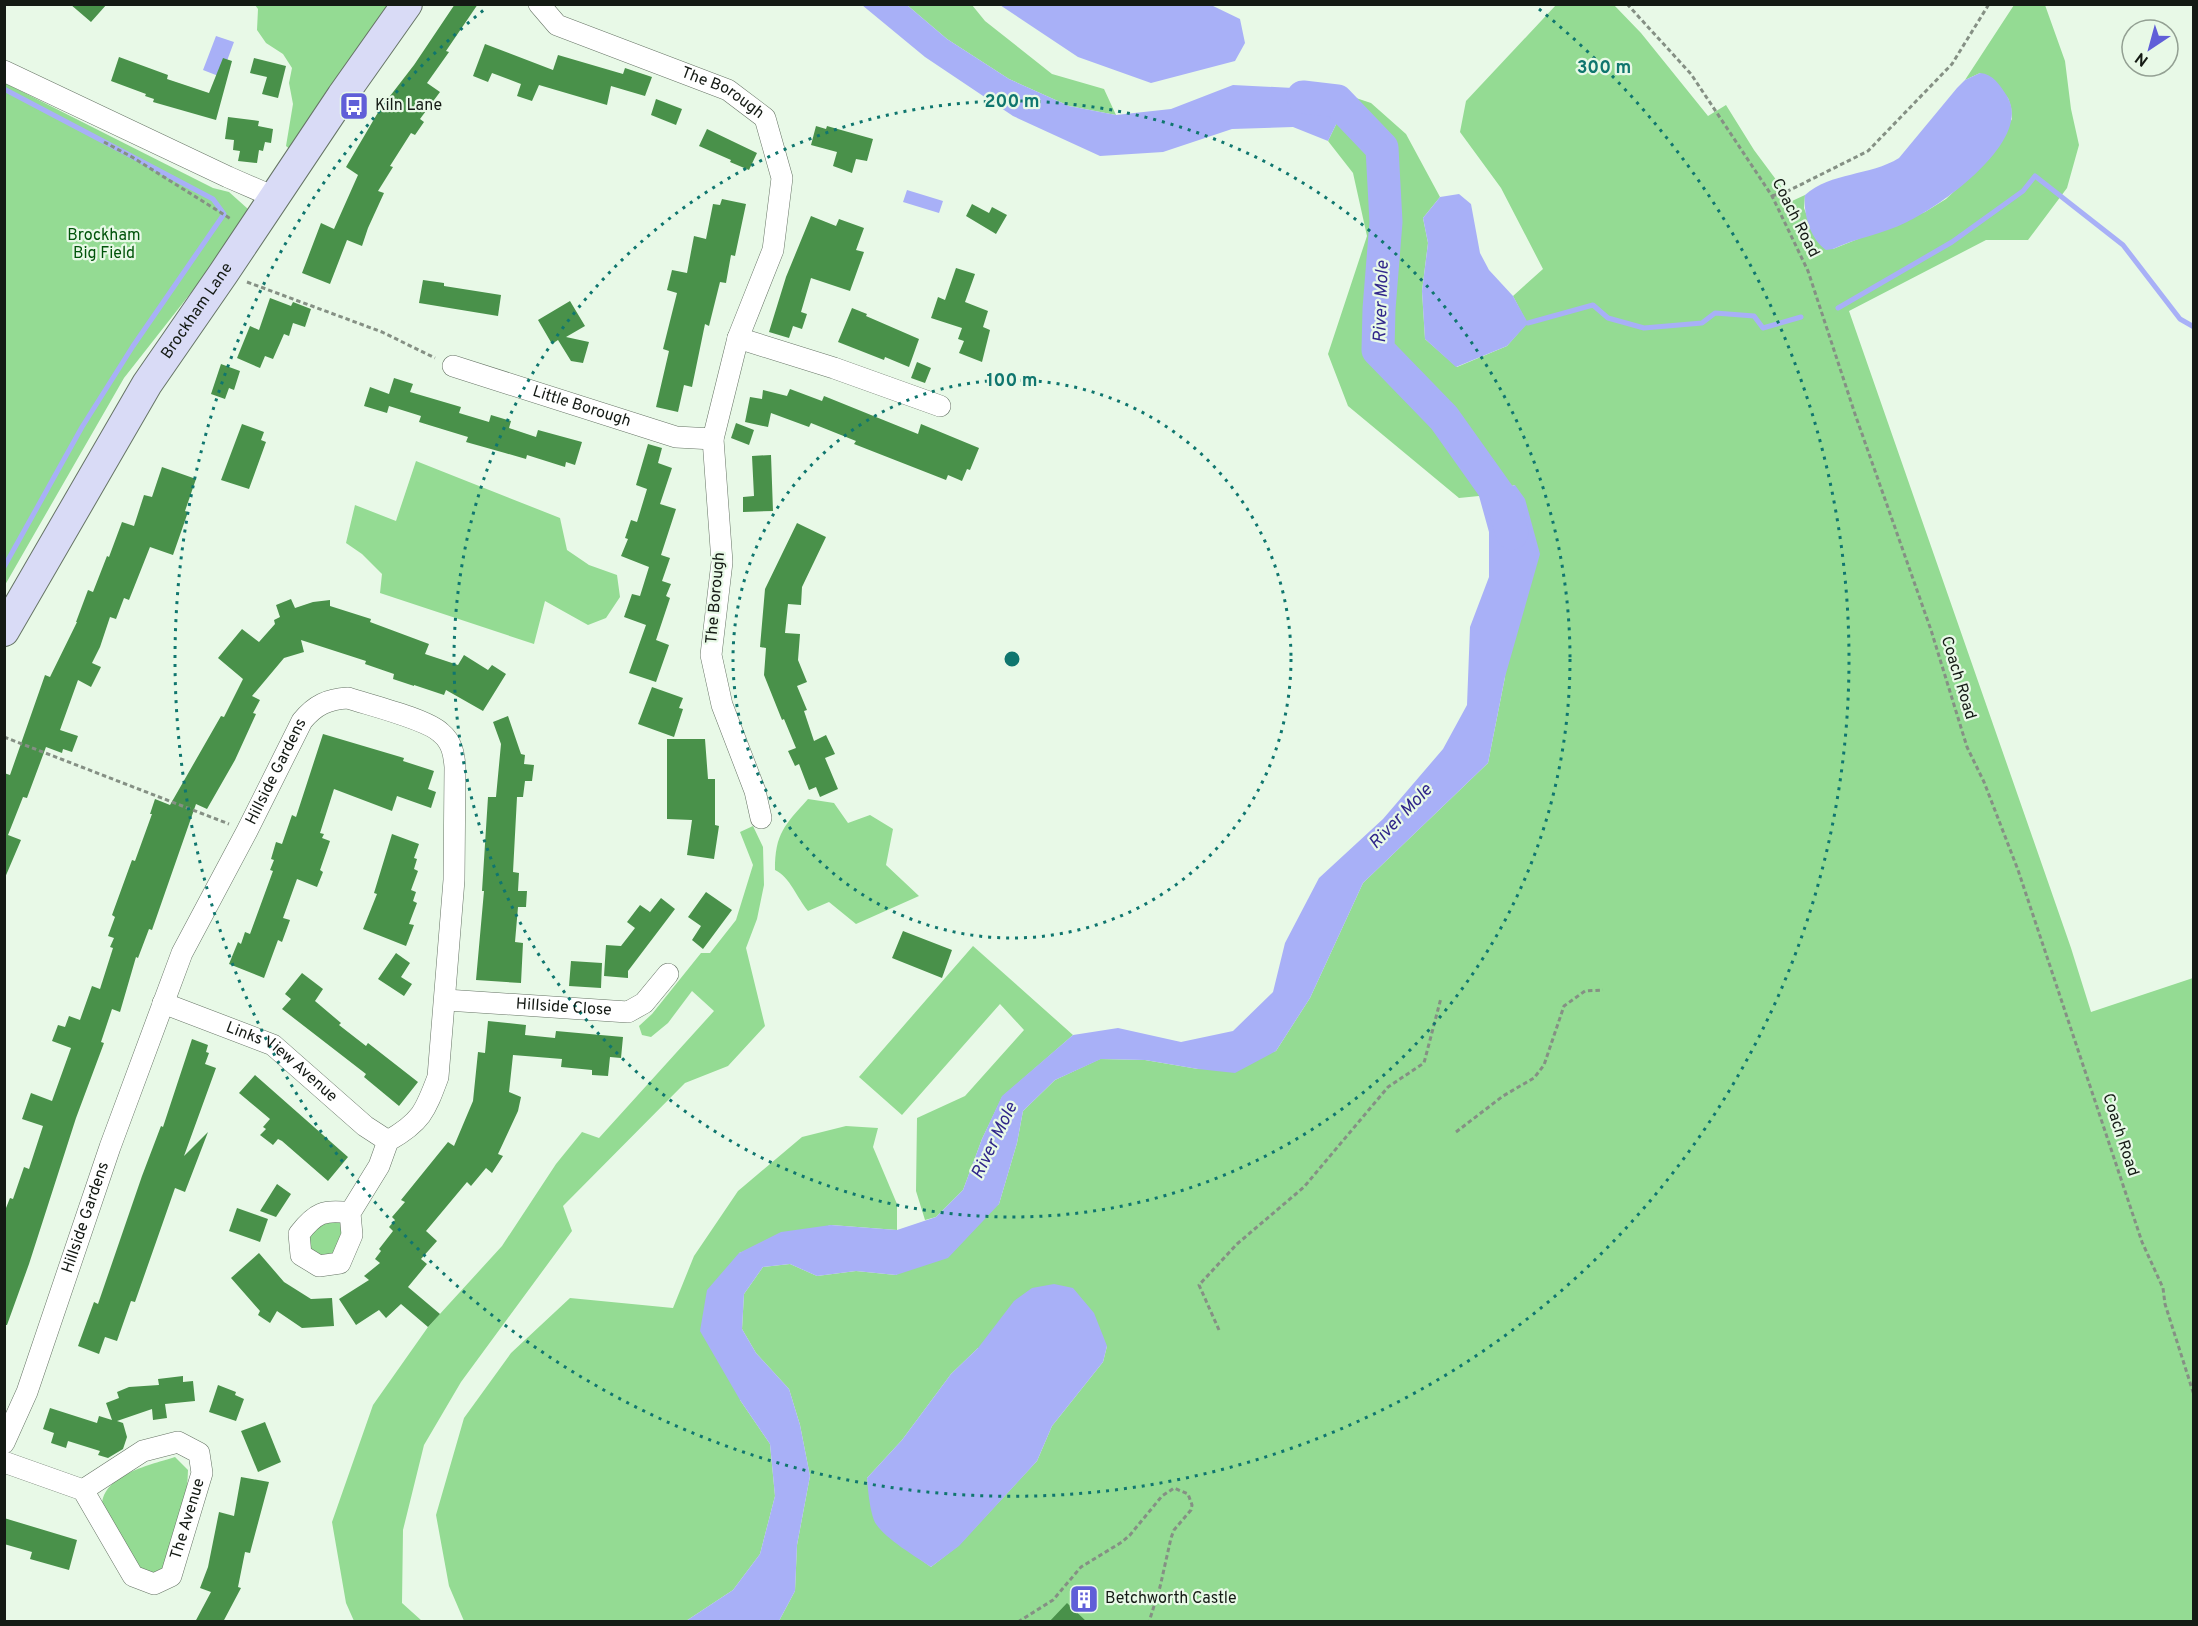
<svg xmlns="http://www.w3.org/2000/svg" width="2198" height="1626" font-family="Overpass,sans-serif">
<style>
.green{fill:#94db93;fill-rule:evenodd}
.water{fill:#a8b0f7}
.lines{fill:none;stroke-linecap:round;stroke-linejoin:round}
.stream{stroke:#a8b0f7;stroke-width:5}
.river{stroke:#a8b0f7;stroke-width:33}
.building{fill:#49914a}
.street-casing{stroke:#667465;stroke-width:22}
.secondary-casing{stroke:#667465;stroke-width:32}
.path{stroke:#859084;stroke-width:3;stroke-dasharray:4.5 3;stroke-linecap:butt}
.street{stroke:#fff;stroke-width:21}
.secondary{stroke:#d9dbf6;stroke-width:30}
.ring{fill:none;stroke:#0f766e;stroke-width:3;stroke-dasharray:3 6}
.labels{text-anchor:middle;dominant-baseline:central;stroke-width:4.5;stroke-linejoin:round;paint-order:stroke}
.street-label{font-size:16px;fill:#141a14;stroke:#e8f9e7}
.poi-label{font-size:16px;fill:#141a14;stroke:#e8f9e7;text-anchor:start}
.park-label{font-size:16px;fill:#00540a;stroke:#e8f9e7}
.water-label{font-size:18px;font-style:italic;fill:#30268a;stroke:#e8f9e7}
.centre{fill:#0f766e;stroke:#e8f9e7;stroke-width:3}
.ring-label{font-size:18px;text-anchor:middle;font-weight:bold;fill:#0f766e;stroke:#e8f9e7;stroke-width:4.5;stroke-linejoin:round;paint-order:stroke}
</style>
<rect width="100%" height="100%" fill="#e8f9e7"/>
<path class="green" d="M255,5H402L292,151L286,146L293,104L289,83L292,68L283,54L266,43L257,30L258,9Z
M907,5H972L985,21L1052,74L1104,89L1116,115L1069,106L1009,79L947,39Z
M1556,5H1614L1641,33L1708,116L1726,105L1754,150L1792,201L1805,195L1804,208L1815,237L1833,249L1925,212L1946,199L1989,159L2012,119L2011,107L2008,98L1980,73L1965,80L2014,5H2045L2065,61L2071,109L2079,145L2067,188L2028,240H1986L1849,311L2071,948L2091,1012L2193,978V1621H777H779L795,1591L797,1545L810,1476L800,1425L789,1389L756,1353L742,1329L744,1294L763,1267L790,1264L817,1276L856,1271L896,1275L999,1204L1017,1143L1023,1111L1055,1080L1100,1059L1145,1060L1198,1069L1276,1051L1310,998L1363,883L1488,763L1505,677L1515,485L1479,496L1459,498L1348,406L1328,354L1367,236L1353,173L1328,141L1350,96L1371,103L1406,134L1440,197L1423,218L1428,243L1422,291L1425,339L1457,367L1507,346L1527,323L1513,296L1543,269L1501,188L1460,132L1466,101ZM1107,1346L1103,1362L1052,1426L1037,1461L959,1545L931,1567L893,1540L876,1523L867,1478L902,1440L951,1374L978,1348Z
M5,83L213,188L229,192L248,209V220L124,378L5,585Z
M416,461L560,518L567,550L589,565L617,575L620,597L606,618L588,625L545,601L534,644L380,593L382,574L362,554L346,543L355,505L396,521Z
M808,799L834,803L848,823L870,815L893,829L886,865L919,896L856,924L829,902L808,911C797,898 790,877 775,870C775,833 785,825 808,799Z
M753,826L763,847L764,885L757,919L746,948L765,1026L728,1066L685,1083L563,1206L572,1231L461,1382L424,1445L403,1530L402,1603L422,1621H354L346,1603L332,1522L373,1405L428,1327L502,1246L556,1164L582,1132L599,1138L714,1011L692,991L668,1023L651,1037L642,1035L639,1026L652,1014L701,953H710L736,920L753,865L740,832Z
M973,946L1073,1035L1002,1097L982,1139L963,1190L936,1217L925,1220L916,1191L917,1118L965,1096L1024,1030L1000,1004L902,1115L859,1077Z
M846,1126L878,1128L873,1147L897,1204V1230L831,1225L739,1253L740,1400L770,1444L775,1496L760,1554L733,1590L686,1621H464L449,1586L436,1515L464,1418L511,1353L570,1298L673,1308L694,1256L738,1191L802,1137Z
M336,1217L345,1224L337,1254L314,1257L307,1243L308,1232Z
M175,1457L188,1470L187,1491L163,1571L148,1576C131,1565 126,1554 116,1537C113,1530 107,1523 104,1516C91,1477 150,1465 175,1457Z"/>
<path class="water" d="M862,5H907L947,39L1009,79L1069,106L1116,115L1171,109L1233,85L1293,88L1350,96L1328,141L1293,127L1232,129L1163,152L1100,156L1013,116L925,57Z
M1000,5H1211L1240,19L1245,43L1235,61L1151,83L1078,57Z
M216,36L234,42L221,77L203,70Z
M1980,73C1993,74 2000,85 2007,96C2034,140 1941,206 1907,222C1883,234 1856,238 1833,249L1826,250C1810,239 1803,213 1805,195C1831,172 1870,176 1899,158L1957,88L1965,80Z
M907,190L943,201L939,213L903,202Z
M1459,194L1471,204L1480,253L1489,270L1513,296L1528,323L1507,346L1456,367L1425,339L1422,291L1428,243L1423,218L1440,197Z
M1515,485L1525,499L1540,554L1505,677L1488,763L1363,883L1310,998L1276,1051L1235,1073L1198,1069L1145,1060L1101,1059L1055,1080L1023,1111L1017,1143L999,1204L948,1258L896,1275L856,1271L817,1276L790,1264L763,1267L744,1294L742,1329L756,1353L789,1389L800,1425L810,1476L797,1545L795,1591L779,1621H686L733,1590L760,1554L775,1496L770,1444L740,1400L700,1331L707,1290L739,1253L781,1232L831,1225L897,1230L936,1217L963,1190L982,1139L1002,1096L1073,1035L1118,1028L1181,1042L1233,1031L1273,992L1285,943L1319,878L1383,819L1443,749L1467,705L1470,627L1489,577V532L1479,496Z
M1054,1284L1073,1288L1094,1313L1107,1346L1103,1362L1052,1426L1037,1461L959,1546L931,1567C915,1556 887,1540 876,1524C870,1514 868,1490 867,1478L902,1440L951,1374L978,1348L1014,1301L1032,1288Z"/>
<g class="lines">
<path class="stream" d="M4,89L213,199L224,214L133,346L82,427L4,567
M1838,308L1952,242L2023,191L2035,176L2123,245L2180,319L2194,327
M1528,323L1593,305L1608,318L1644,328L1702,323L1715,313L1754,316L1763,328L1801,317"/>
<path class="river" d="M1303,97L1337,101L1382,148L1386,222L1379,309L1378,350L1444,418L1503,501L1512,533"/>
</g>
<path class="building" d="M70,4H107L91,22Z
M455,4H478L446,51L449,52L427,83L440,92L420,119L424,122L415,135L411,133L390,166L393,167L378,191L384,193L368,228L362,246L347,240L330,284L302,273L321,223L334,229L358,175L346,167L380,109L414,65Z
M485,44L553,70L558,55L623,74L625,68L652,77L645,96L611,86L607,105L539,85L532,101L517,96L521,84L492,73L488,82L473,76Z
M119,57L168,75L167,79L209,93L223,58L232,61L216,120L153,102L154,99L145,96L146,94L111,81Z
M254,58L286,66L278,98L262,94L267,77L250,73Z
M656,99L682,109L676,125L651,115Z
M228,117L259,121L258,126L273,129L271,143L265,142L263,151L259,150L257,163L238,161L240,151L233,150L234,140L225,139Z
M816,126L826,129L827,126L873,139L867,161L856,159L852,173L833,166L837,152L811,145Z
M707,129L757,153L749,170L730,162L731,160L699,146Z
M722,199L746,204L735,256L731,255L726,283L720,282L709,326L705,324L692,387L684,385L678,412L656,407L669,351L663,349L677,293L667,290L672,270L687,273L694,236L706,239L713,204L720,205Z
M972,204L989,213L992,207L1007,215L996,234L966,216Z
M811,216L836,226L839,219L864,228L856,250L864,252L850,291L811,278L801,312L807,314L802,329L793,326L789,338L769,332L786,277Z
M956,268L975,274L965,302L988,311L983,327L990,330L982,362L959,353L964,341L958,339L962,328L931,318L938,297L945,300Z
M423,280L444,283V286L501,295L498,316L419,303Z
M270,298L291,306L293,302L311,309L305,327L293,323L289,336L284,334L273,359L265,356L260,368L237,358L250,326L259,330Z
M570,301L585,326L566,337L589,342L583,363L571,361L558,340L552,344L538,320Z
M852,308L867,314L866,316L919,339L909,367L885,357L884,360L838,342Z
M917,362L931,368L925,383L911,378Z
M221,364L240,371L234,390L229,388L225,399L211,394Z
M394,378L413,384L410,392L461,407L459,413L489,422L491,415L511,421L509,428L536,437L538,430L582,442L575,465L566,462L565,467L527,455L526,459L505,453L466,442L468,437L419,422L421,416L389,406L387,413L364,406L370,387L389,394Z
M790,389L822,401L824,396L918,434L921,424L979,448L970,470L967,469L962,481L948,475L946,480L854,444L856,441L811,423L809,427L771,413L768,427L745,422L750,397L762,399L763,390L787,396Z
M736,423L754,430L749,445L731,438Z
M242,424L264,432L261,440L266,442L249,489L221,480Z
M648,444L662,448L658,463L672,468L660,504L676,509L661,555L670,558L662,581L671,584L666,596L670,598L656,640L669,645L656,682L629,673L646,625L624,617L632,594L640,596L649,567L621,556L628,539L625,538L631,520L637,522L647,489L636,485Z
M771,455L773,511L743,512V497L754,496L752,456Z
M162,467L196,479L185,511L188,512L173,555L150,547L129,600L124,598L116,619L110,617L100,647L92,663L101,667L91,687L78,680L60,730L78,736L72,752L63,749L62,753L46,747L27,798L23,797L8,835L21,840L4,880V773L10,775L45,675L50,677L77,622H76L88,590L93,592L107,556L109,557L122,522L134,526L144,495L152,497Z
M797,523L826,537L802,587L801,605L788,604L785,633L800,634L798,660L807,682L797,686L807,710L804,711L814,741L826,735L835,754L825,758L838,789L820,797L816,787L809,790L799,764L795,766L788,751L796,748L784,719L782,720L764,675L766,648L760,647L765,589Z
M291,599L295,608L313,602L330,600V606L371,619L370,622L429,644L425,654L458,665L464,655L488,670L492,665L506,674L483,711L446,690L444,695L414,685V686L393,679L394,674L365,664L366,661L301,640L304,652L284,658L252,696L260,700L253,713L256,714L235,760L207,809L196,804L152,930L149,929L138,958L136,957L120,1012L112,1009L101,1042L104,1043L76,1118L29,1264L7,1325H4V1213L10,1198L13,1199L24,1167L29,1169L43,1126L22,1119L31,1093L52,1101L71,1048L52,1041L58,1025L65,1027L69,1016L80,1020L92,986L100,989L113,948L110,947L114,938L108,936L115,917L112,915L132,860L135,861L152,814H150L155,799L170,805L221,716L224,717L243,679L218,658L242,629L259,642L275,624L274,620L280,617L276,605Z
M652,687L683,698L679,708L683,709L674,737L638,724Z
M508,716L521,754L525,755L524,764L534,765L532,781H525L523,797H517L513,872L519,873L518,891H527L526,907H518L515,942L523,943L521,983L476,980L484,891H482L488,797H496L501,744L493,722Z
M323,734L404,758L403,761L434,771L428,789L436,792L431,808L397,796L392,811L334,789L320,833L324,834L322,838L330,841L320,870L323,872L317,887L297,879L283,918L290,920L282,942L278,940L264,978L229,964L238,942L241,944L245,932L250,934L273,871L270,870L274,860L271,859L276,842L282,844L292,815L296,817Z
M667,739H705L708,779H715V825L719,826L714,859L687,855L692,820L667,819Z
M392,834L419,844L414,858L417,859L414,869L418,871L411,890L416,892L413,901L417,903L409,924L414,925L406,946L363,929L377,894L374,893Z
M706,892L732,910L703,949L692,940L701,926L688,917Z
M661,898L675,909L628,971V978L604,976L606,945L621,946L635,928L627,922L640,905L650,912Z
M903,931L952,950L942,978L892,958Z
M396,953L410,963L401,977L412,984L404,996L378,979Z
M571,961L602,963L601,988L569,986Z
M302,973L323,989L315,1001L341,1023L339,1025L366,1046L368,1043L418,1082L399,1106L364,1077L366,1074L282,1009L291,999L285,994Z
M488,1021L526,1025L525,1035L555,1038L556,1031L623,1037L621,1058L610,1057L608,1076L592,1075V1070L561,1067L562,1059L513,1055L509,1092L521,1097L518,1111L498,1154L503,1156L492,1173L486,1168L471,1186L467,1182L426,1231L437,1241L421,1259L427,1264L408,1287L440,1314L428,1327L401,1304L386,1318L379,1310L356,1325L339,1299L369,1280L364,1276L380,1263L375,1259L381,1251L379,1249L393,1231L389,1227L395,1220L392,1217L405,1202L401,1200L448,1142L454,1146L473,1101L478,1052L485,1053Z
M192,1039L208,1045L206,1052L209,1053L205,1064L216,1068L184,1156L208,1132L185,1192L175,1188L135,1302L131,1301L117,1341L105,1337L99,1354L78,1346L94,1302L98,1304L142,1176L161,1126L163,1127Z
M255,1075L348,1157L328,1181L282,1141L278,1139L273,1145L260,1135L266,1129L263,1127L270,1119L239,1093Z
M277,1184L291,1194L276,1217L260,1211Z
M237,1208L268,1219L260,1242L229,1231Z
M259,1253L284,1282L311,1299L332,1298L334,1326L302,1328L277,1311L270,1323L258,1315L260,1311L231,1278Z
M183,1376V1382L193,1381L195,1401L165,1404L167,1418L153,1420L152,1409L117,1421L123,1423L127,1437L123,1449L108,1458L98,1455L100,1451L68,1441L66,1448L51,1443L54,1433L43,1429L50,1408L97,1423L99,1416L112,1420L106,1403L119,1398L117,1392L129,1387L159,1385L158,1379Z
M218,1385L236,1392L235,1395L244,1399L236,1421L209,1412Z
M265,1422L281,1462L258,1472L241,1431Z
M241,1477L269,1482L250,1553L245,1552L238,1587L241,1588L223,1622H195L211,1592L200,1588L208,1567L219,1512L234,1516Z
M4,1518L77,1540L69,1570L30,1559L32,1552L4,1544Z
M1067,1603L1087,1622H1049Z"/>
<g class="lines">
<g class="street-casing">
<g id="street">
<path id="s1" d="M539,4L557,25L728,90L765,118L782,178L773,250L738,338L713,439L722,562L711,655L722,705L755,791L761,818"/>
<path d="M4,71L228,177L274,197"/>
<path d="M738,338L834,368L940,406"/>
<path id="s2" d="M453,366L676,437L713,439"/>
<path id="s3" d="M446,1000L628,1012L644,1003L668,974"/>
<path id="s4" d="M163,1003L273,1045L365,1126L388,1141"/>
<path id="s5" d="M4,1443L27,1392L110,1147L182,953L247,831L302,721C315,705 328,699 348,698C369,705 427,719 441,733C452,742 454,754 455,767L454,880L438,1077C425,1112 421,1122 388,1141L379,1166L350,1213L352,1235L340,1263L319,1266L301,1255L299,1234C315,1213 324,1209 350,1213"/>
<path id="s6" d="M4,1462L83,1490L133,1576L154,1584L171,1576L202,1473L199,1453L178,1442L143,1451L83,1490"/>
</g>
</g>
<g class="secondary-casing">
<g id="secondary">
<path id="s7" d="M4,631L147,384L223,274L342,96L407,4"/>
</g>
</g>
<path class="path" d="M1627,4L1691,74L1772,196L1808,271L1855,414L1931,630L1967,747L1984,782L2018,870L2142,1242L2163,1288L2165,1304L2194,1395
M104,142L132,157L231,219
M1772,196L1790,190L1868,151L1952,64L1989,4
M247,282L382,332L435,358
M4,737L229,824
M1456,1132L1503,1096L1534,1078L1544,1065L1564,1006L1585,991L1603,990
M1219,1330L1199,1285L1237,1244L1304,1187L1388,1087L1424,1063L1441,998
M1018,1622L1053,1600L1081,1567L1122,1542L1130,1535L1162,1496L1174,1488L1188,1494L1192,1505L1191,1510L1174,1530L1171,1538L1160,1587L1149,1622"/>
<use href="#street" class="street"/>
<use href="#secondary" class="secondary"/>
</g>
<g class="ring">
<circle cx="1012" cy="659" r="279"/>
<circle cx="1012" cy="659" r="558"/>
<path d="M1539 9A837 837 0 1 1 485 9"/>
</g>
<defs>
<g id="bus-square" transform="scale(1.5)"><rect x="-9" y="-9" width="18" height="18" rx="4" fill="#605fd8" stroke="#e8f9e7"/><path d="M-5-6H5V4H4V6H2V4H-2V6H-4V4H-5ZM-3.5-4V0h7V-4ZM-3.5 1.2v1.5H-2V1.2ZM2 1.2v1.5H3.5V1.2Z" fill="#fff"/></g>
<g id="building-square" transform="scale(1.5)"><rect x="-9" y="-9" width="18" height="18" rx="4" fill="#605fd8" stroke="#e8f9e7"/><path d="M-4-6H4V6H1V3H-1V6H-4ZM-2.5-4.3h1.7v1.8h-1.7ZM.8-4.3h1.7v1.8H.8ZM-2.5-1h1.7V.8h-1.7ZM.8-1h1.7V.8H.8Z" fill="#fff"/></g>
</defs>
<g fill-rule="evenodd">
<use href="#bus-square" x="354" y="106"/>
<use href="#building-square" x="1084" y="1599"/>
</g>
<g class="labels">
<g class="street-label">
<text stroke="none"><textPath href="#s1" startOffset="207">The Borough</textPath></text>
<text transform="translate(1795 218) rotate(63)">Coach Road</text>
<text stroke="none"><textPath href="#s7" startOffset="374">Brockham Lane</textPath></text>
<text stroke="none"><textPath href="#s2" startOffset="135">Little Borough</textPath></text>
<text transform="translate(716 598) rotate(-85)">The Borough</text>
<text transform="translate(1958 678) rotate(73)">Coach Road</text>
<text stroke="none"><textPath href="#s5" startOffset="726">Hillside Gardens</textPath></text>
<text stroke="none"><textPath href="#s3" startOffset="118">Hillside Close</textPath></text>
<text stroke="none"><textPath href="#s4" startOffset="134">Links View Avenue</textPath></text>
<text transform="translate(2120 1135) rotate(72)">Coach Road</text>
<text stroke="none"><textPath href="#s5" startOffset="240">Hillside Gardens</textPath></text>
<text stroke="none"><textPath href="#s6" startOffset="284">The Avenue</textPath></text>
</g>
<g class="poi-label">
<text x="375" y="106">Kiln Lane</text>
<text x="1105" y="1599">Betchworth Castle</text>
</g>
<g class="park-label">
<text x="104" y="236">Brockham<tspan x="104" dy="18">Big Field</tspan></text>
</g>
<g class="water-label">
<text transform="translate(1382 302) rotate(-88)">River Mole</text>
<text transform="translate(1401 817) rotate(-46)">River Mole</text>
<text transform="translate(995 1141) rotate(-64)">River Mole</text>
</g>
</g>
<circle cx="1012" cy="659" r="9" class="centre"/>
<g class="ring-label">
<text x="1604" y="73">300 m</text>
<text x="1012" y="107">200 m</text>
<text x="1012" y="386">100 m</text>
</g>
<rect width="2198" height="1626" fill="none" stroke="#141a14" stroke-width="12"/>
<g transform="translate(2150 48) rotate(216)"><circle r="28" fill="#e8f9e7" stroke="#93a093" stroke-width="1.5"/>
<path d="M0-4.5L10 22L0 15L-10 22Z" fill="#605fd8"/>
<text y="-9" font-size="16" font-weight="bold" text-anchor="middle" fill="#141a14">N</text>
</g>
</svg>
